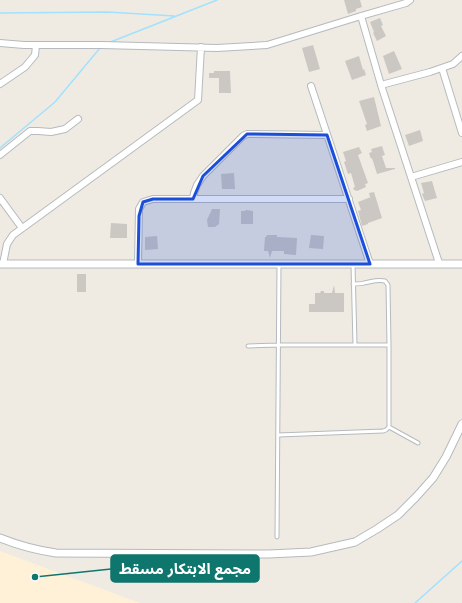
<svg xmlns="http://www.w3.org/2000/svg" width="462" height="603" font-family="'Open Sans','Noto Sans Arabic',sans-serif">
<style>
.commercial{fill:#fff1d7}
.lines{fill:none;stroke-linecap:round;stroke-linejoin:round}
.stream{stroke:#a2e1ff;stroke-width:1.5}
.building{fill:#cbc7c2}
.service-casing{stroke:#b6babe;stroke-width:5}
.minor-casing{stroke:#b6babe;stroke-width:8}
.tertiary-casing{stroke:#b6babe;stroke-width:9}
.service{stroke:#fff;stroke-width:3}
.minor{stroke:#fff;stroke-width:6}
.tertiary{stroke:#fff;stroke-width:7}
.marked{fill:#1d4ed8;fill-opacity:0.2;stroke:#1d4ed8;stroke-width:3;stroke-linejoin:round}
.leader{fill:none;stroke:#0f766e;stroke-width:1.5}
.callout-dot{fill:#0f766e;stroke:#fff;stroke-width:1.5}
.callout{fill:#0f766e;stroke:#0f766e;stroke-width:1.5}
.callout-label{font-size:15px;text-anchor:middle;font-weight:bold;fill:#fff}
</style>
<rect width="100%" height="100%" fill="#efebe3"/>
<path class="commercial" d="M0,551L140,603H0Z"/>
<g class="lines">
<path class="stream" d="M0,13L108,12L174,16
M108,43L217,0
M0,148L55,102L100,48
M415,603L462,561"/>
</g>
<path class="building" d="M344,0H360L362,7L356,9V11L348,14Z
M380,18L383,25L381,26L386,36L377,41L373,33L374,32L370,22Z
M313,45L320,69L309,72L302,48Z
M394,51L402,69L389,74L383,56Z
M359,56L363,70L364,69L366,75L352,80L345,61Z
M214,71H230L231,93H219V78H209V73H214Z
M374,97L381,126L367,131L365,125L367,124L359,101Z
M420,130L423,141L409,146L405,135Z
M382,146L385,155L382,156L386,168H395V169L377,174L372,158L371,159L369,153L372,152L371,149Z
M359,147L362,153L358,155L368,183L365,184L366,187L357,191L354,190L353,188L355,187L351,173L348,174L344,162L346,161L343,152Z
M234,173L235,189H222L221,174Z
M432,181L437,198L425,201L422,194L424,193L421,183Z
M374,192L382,218L368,223V224L362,226L358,211L361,210L358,202L371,197H370L369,193Z
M212,209H220L219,224L215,227H208L207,220Z
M246,210L253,211V224H241V211H245Z
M111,223L127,224V238H110Z
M267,235H277V237L297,238L296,255L284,254V251H272L270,258L268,251H264L265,237H266Z
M311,235L324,236L323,249L309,248Z
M157,236L158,249L145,250V237Z
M77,274H86V292H77Z
M334,285L335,293H344V312H309V304H315V293H320L321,291H324V293H332Z"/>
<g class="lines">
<g class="service-casing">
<path id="service" d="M353,265L355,345
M248,346L278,345H389
M389,427L418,443
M278,435L383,431L386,430L389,427V345L388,285L385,281C377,279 371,282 364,283C361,284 357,284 353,284
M277,537L279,264"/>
</g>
<g class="minor-casing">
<path id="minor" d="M361,16L381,85L439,263
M0,43L24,45H102L217,48L267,45L361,16L406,3L410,0
M442,68L462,133
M0,84L25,67L35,55L36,45
M381,85L430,72L453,64L462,56
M311,86L370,264
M0,155L30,131H38L51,132L65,129L78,119
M411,177L462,162
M0,198L22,228
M193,199L194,193L197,185L203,176L243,136L247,134L327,135
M3,264L7,244L13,235L198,100L201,47
M138,264L139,209L143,202L153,199H349"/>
</g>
<g class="tertiary-casing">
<path id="tertiary" d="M0,264H462
M0,538C20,546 35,550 56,553L269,554L311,552L355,542L377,529L398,515L416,497L433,478L446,457L462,424"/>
</g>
<use href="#service" class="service"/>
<use href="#minor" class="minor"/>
<use href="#tertiary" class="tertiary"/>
</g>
<path class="marked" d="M247,134L327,135L370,264H138L139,216L143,202L153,199H193L203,176Z"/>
<path class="leader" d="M35 577L111 569"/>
<circle class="callout-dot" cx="35" cy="577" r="4"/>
<rect class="callout" x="111" y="555" width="148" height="27" rx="4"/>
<g class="callout-label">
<text x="185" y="574">مجمع الابتكار مسقط</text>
</g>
</svg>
